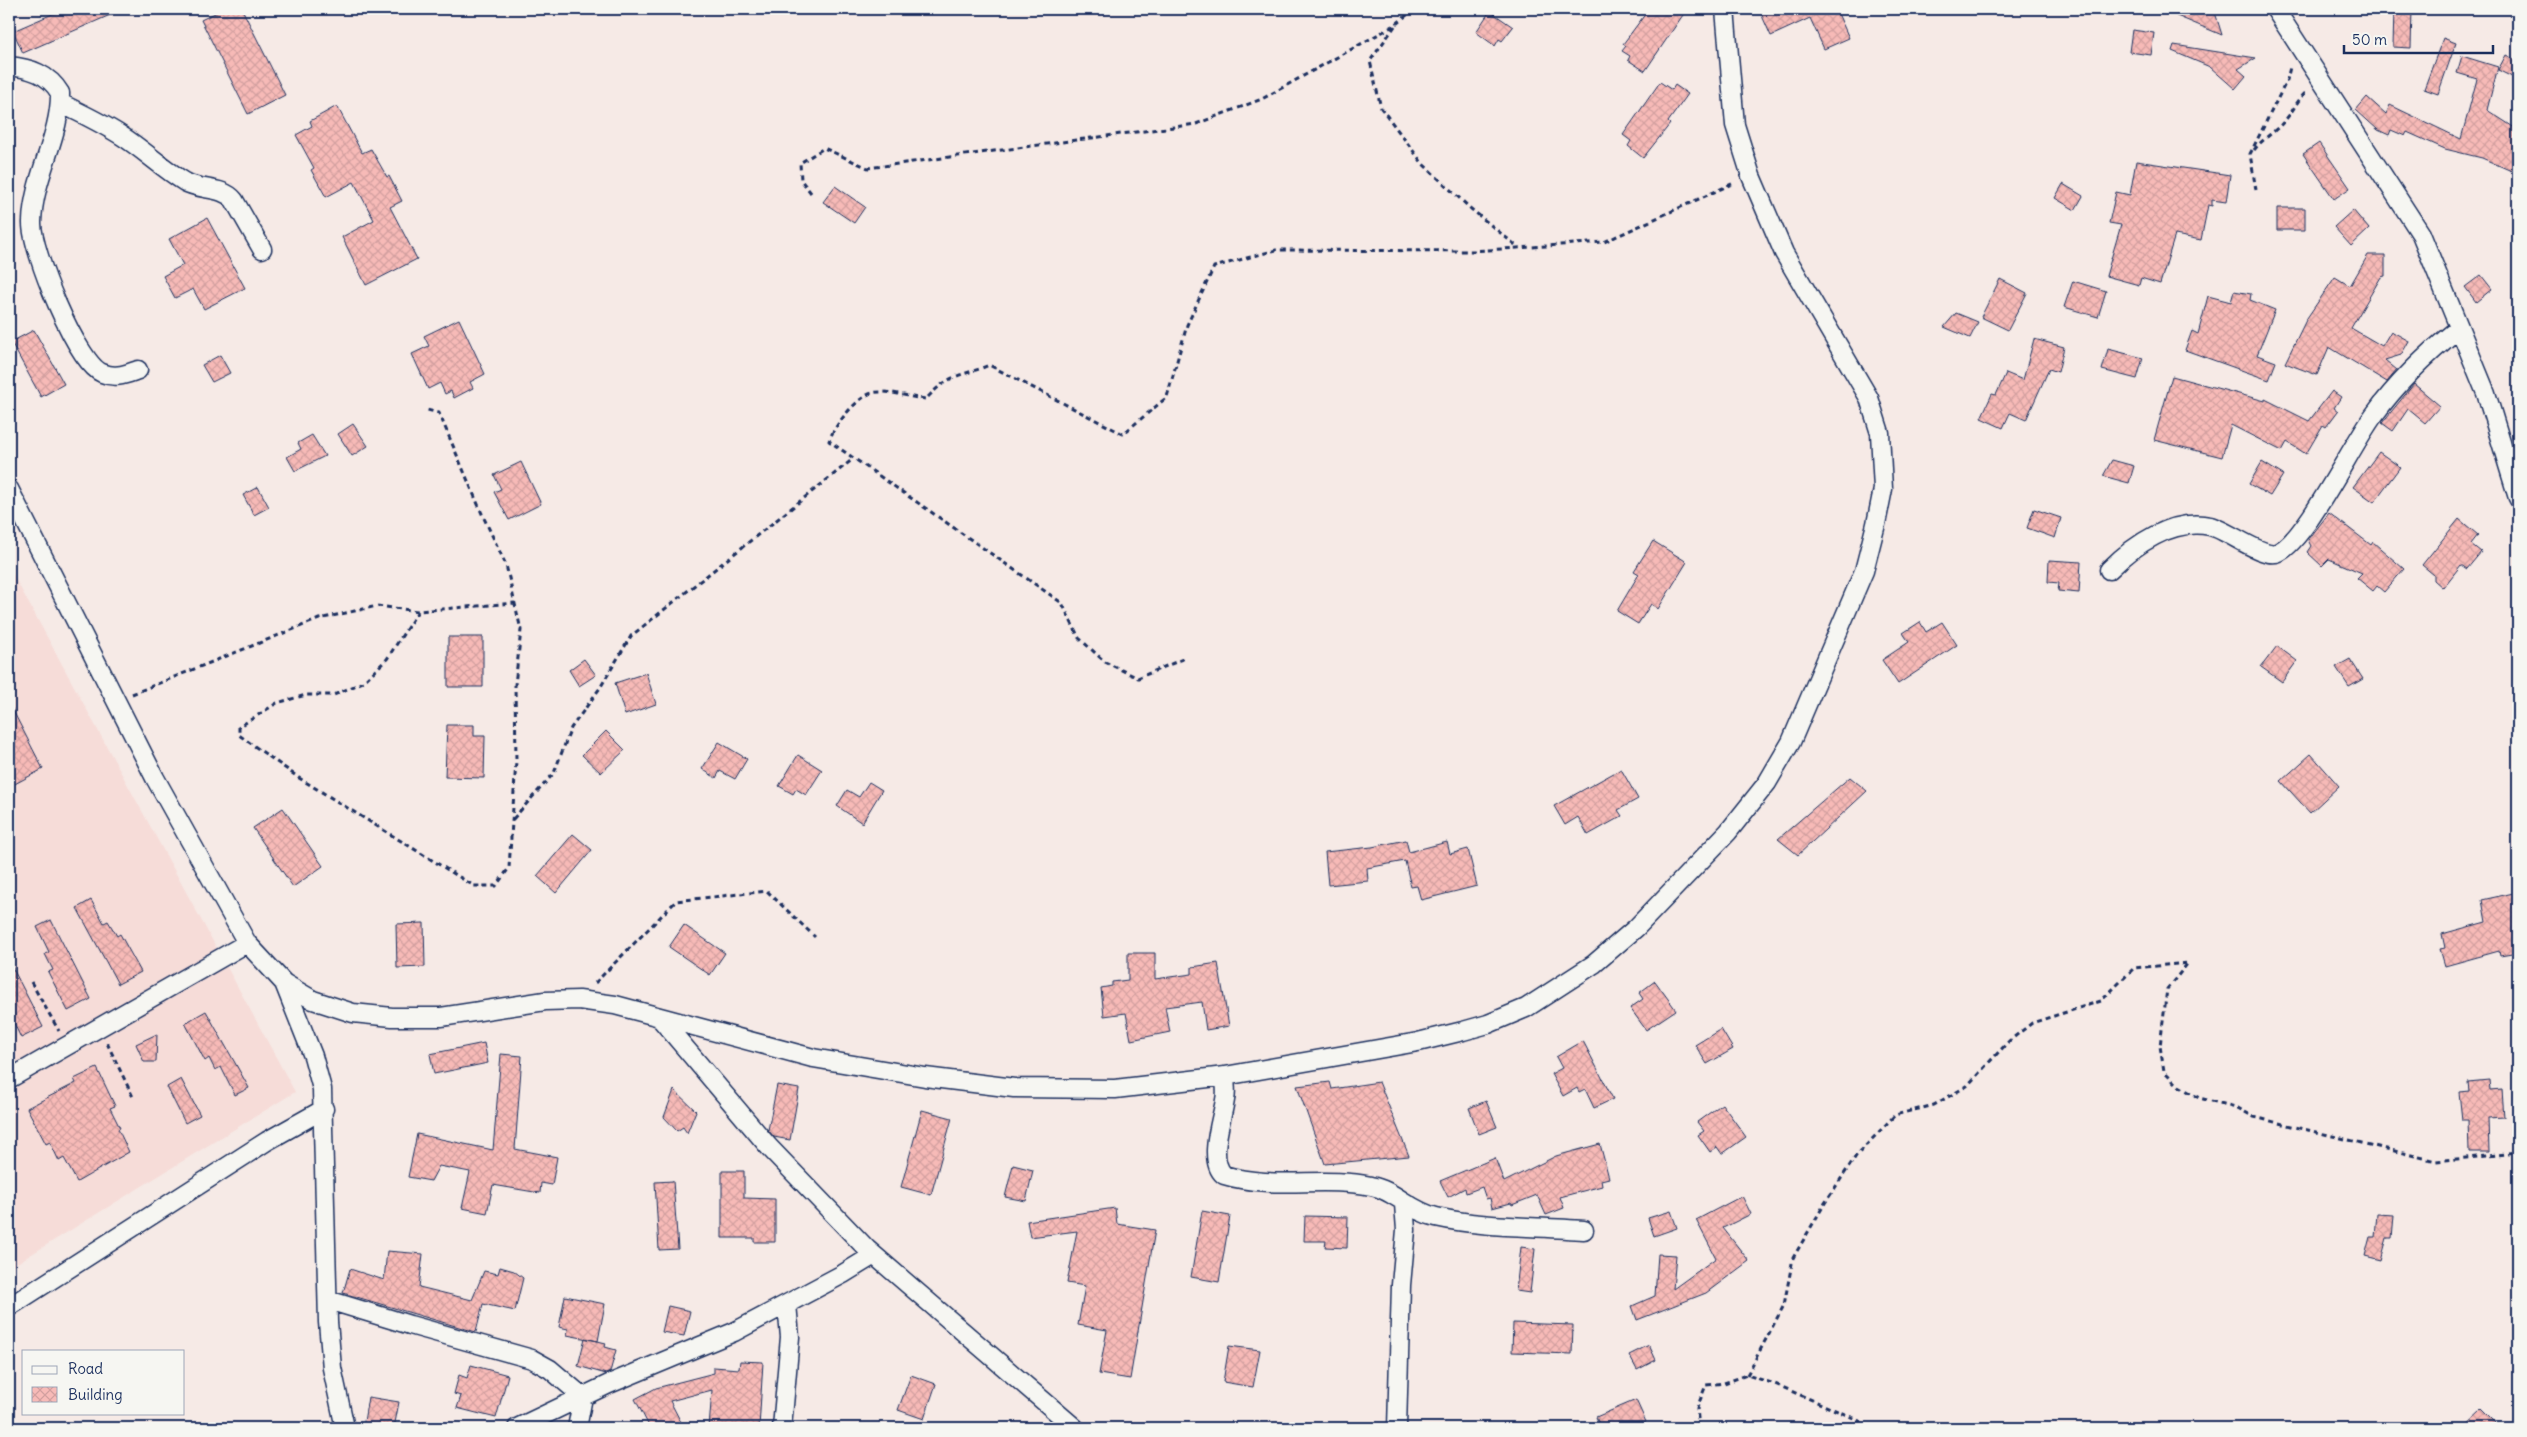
<svg xmlns="http://www.w3.org/2000/svg" width="2527" height="1437" font-family="Delius,sans-serif">
<style>
.built{fill:#f6dcd8}
.building{fill:url(#building-cross-hatch);stroke:#1b2f5e}
.lines{fill:none;stroke-linecap:round;stroke-linejoin:round}
.minor-casing{stroke:#1b2f5e;stroke-width:21}
.path{stroke:#1b2f5e;stroke-width:3;stroke-dasharray:5 4;stroke-linecap:butt}
.minor{stroke:#f6f6f2;stroke-width:18}
</style>
<defs>
<pattern id="building-cross-hatch" width="8" height="8" patternUnits="userSpaceOnUse" patternTransform="scale(1.25)"><rect width="8" height="8" fill="#f7bab7"/><path d="M0 0l8 8M0 8l8-8" fill="none" stroke="#d3a0a0"/></pattern>
</defs>
<rect width="100%" height="100%" fill="#f6eae6"/>
<filter id="ink" filterUnits="userSpaceOnUse"><feTurbulence type="fractalNoise" baseFrequency=".02" numOctaves="2"/><feDisplacementMap in="SourceGraphic" scale="10" xChannelSelector="R" yChannelSelector="G"/><feConvolveMatrix kernelMatrix="1 2 1 2 8 2 1 2 1" color-interpolation-filters="sRGB"/></filter>
<g filter="url(#ink)">
<path class="built" d="M9,567L295,1092L9,1268Z"/>
<path class="building" d="M64,9H124L23,53L13,31Z
M223,9H242L285,95L248,114L201,20Z
M1649,9H1687L1645,71L1628,60L1630,56L1622,51L1626,46L1623,44Z
M1759,9H1836L1849,38L1824,49L1810,18L1771,36Z
M2160,9H2214L2222,35Z
M2394,9H2412L2411,48L2393,47Z
M1490,11L1513,27L1502,41L1499,39L1495,46L1476,32Z
M2132,30L2154,33L2151,55L2129,52Z
M2443,38L2456,43L2438,94L2424,89Z
M2174,45L2256,58L2238,69L2246,76L2235,89L2210,67L2172,51Z
M2506,55L2518,61V80L2498,70Z
M2462,56L2498,67L2487,110L2518,130L2516,173L2482,158L2445,149L2407,132L2405,136L2391,130L2389,135L2378,130L2356,110L2367,97L2386,114L2390,105L2461,139L2477,79L2457,73Z
M1660,82L1672,90L1675,85L1688,94L1668,122L1670,124L1643,158L1628,146L1631,141L1623,135Z
M337,106L362,153L371,149L387,177L389,176L402,201L390,207L417,259L366,285L342,237L374,220L354,182L326,197L311,170L314,168L296,135L312,126L310,121Z
M2319,143L2350,188L2334,199L2303,154Z
M2136,161L2230,175L2226,202L2212,200V206L2208,205L2201,240L2175,235L2160,284L2141,278L2139,285L2106,276L2121,225L2109,223L2116,192L2130,195Z
M2063,184L2083,196L2075,210L2055,198Z
M835,186L865,207L854,223L823,202Z
M2277,208H2305V230H2277Z
M2353,210L2369,229L2351,246L2334,227Z
M207,218L245,288L204,309L193,289L175,298L163,276L183,265L169,239Z
M2368,255H2385V276L2381,277L2351,328L2382,346L2391,331L2409,341L2401,355L2385,360L2397,370L2387,382L2329,347L2317,375L2285,363L2307,318L2335,277L2350,286Z
M2481,275L2492,289L2476,302L2465,287Z
M2000,279L2027,293L2008,330L1981,317Z
M2073,281L2106,291L2098,317L2064,307Z
M2234,291L2251,294L2250,300L2275,310L2257,355L2276,362L2269,380L2185,350L2192,331L2198,334L2208,296L2231,302Z
M1956,313L1978,322L1970,338L1944,327Z
M459,319L485,374L470,382L473,388L454,398L451,391L445,394L440,383L428,389L412,354L429,346L424,336Z
M34,330L64,384L41,397L11,342Z
M2034,339L2064,347L2058,372L2049,369L2026,420L2010,413L2003,428L1981,418L1992,394L1996,395L2006,373L2023,380Z
M2108,349L2143,358L2137,379L2102,370Z
M220,355L230,373L212,382L202,365Z
M2172,376L2265,401V399L2309,421L2332,391L2341,397L2334,408L2338,411L2326,427L2323,425L2306,454L2287,442L2282,451L2231,425L2222,457L2154,440Z
M2414,384L2440,406L2425,423L2408,409L2393,431L2382,423Z
M353,424L368,446L352,456L338,434Z
M312,435L325,456L295,471L287,457L301,449L298,443Z
M2379,452L2400,467L2374,502L2353,487Z
M2112,460L2134,466L2129,483L2103,476Z
M521,462L541,504L509,520L494,492L501,489L494,475Z
M2262,462L2283,475L2270,496L2249,484Z
M258,487L269,507L254,515L243,495Z
M2034,509L2061,518L2055,538L2027,528Z
M2329,513L2371,545L2373,542L2404,569L2384,592L2377,586L2373,591L2357,578L2362,573L2329,559L2322,566L2307,552L2311,546L2308,540Z
M2459,519L2478,535L2471,544L2481,552L2467,569L2461,565L2443,588L2434,580V575L2422,565Z
M1653,541L1687,562L1658,609L1651,604L1638,624L1617,611L1639,574L1634,571Z
M2049,560L2081,562L2079,593L2058,591L2059,583L2048,582Z
M1920,622L1926,632L1942,622L1957,645L1898,684L1882,660L1909,642L1903,633Z
M448,637H483V687H448Z
M2277,646L2297,661L2282,682L2261,667Z
M584,659L596,675L579,686L569,670Z
M2350,659L2363,679L2349,687L2336,667Z
M646,673L656,704L625,715L615,683Z
M9,703L43,769L9,787Z
M447,725H474V736H485L484,778L445,777Z
M606,731L625,750L601,773L582,755Z
M719,742L747,759L735,779L720,771L716,778L702,769Z
M2311,754L2339,786L2310,813L2281,781Z
M798,755L822,770L806,795L796,789L793,794L779,786Z
M1621,769L1638,799L1618,810L1622,816L1588,835L1578,817L1565,825L1554,806Z
M1850,777L1867,791L1798,855L1778,839Z
M869,782L882,790L862,823L837,806L847,790L859,797Z
M283,808L323,866L293,887L253,828Z
M573,834L592,850L556,893L537,876Z
M1406,840L1409,852L1447,842L1450,854L1468,849L1477,886L1421,900L1417,886L1411,887L1405,861L1367,868L1368,881L1328,885L1325,852L1372,847Z
M2518,892V953L2500,956L2499,951L2445,966L2440,949L2445,948L2442,934L2486,922L2482,900Z
M91,900L104,923L108,921L117,936L120,934L141,972L118,984L77,908Z
M51,920L91,999L68,1011L48,972L53,970L45,954L49,952L37,927Z
M424,923L425,967L397,968L396,924Z
M684,925L725,953L710,975L669,947Z
M1128,953H1155V979L1192,974V967L1218,963L1229,1026L1206,1030L1202,1002L1165,1007L1170,1032L1131,1040L1126,1013L1104,1016L1101,988L1112,986V982L1128,980Z
M9,961L43,1027L21,1038L9,1013Z
M1655,981L1676,1010L1646,1030L1630,1008L1643,999L1639,993Z
M206,1011L249,1088L235,1095L221,1067L215,1070L209,1058L205,1061L185,1023Z
M1721,1029L1733,1049L1707,1064L1695,1045Z
M157,1034L156,1062H144L136,1044Z
M1583,1041L1613,1099L1594,1108L1585,1089L1579,1092L1577,1088L1563,1096L1551,1074L1562,1068L1556,1057Z
M484,1043L488,1063L434,1074L430,1054Z
M501,1054L522,1056L515,1149L557,1157L552,1185L541,1183L540,1193L493,1185L487,1213L462,1208L470,1172L439,1166L431,1181L408,1177L417,1134L493,1150Z
M97,1068L115,1106L110,1108L120,1128L118,1129L129,1152L77,1182L64,1158L59,1161L50,1142L46,1144L27,1108L76,1083L74,1079Z
M181,1079L200,1115L185,1123L167,1087Z
M2489,1080L2490,1091L2502,1090L2504,1117L2488,1118L2489,1152H2469L2468,1120H2462L2459,1092L2469,1091L2468,1082Z
M1330,1082L1332,1089L1379,1082L1409,1156L1325,1164L1297,1086Z
M777,1085L799,1089L790,1140L774,1137L768,1130Z
M674,1090L696,1111L687,1133L683,1127L677,1131L664,1117Z
M1486,1101L1497,1127L1479,1134L1469,1108Z
M1722,1104L1746,1137L1722,1154L1717,1147L1710,1152L1698,1135L1704,1131L1697,1122Z
M922,1110L952,1118L931,1195L901,1187Z
M1600,1144L1609,1178L1601,1180L1602,1186L1560,1197L1564,1208L1546,1215L1537,1195L1512,1205L1511,1203L1492,1208L1490,1198L1486,1199L1482,1187L1466,1193L1465,1188L1448,1197L1440,1181L1495,1158L1504,1182L1556,1156Z
M1013,1165L1033,1170L1026,1201L1005,1197Z
M722,1171H744V1198L775,1199V1242H754V1238H722Z
M673,1181L678,1249L659,1250L655,1182Z
M1742,1196L1751,1214L1723,1228L1749,1261L1706,1293L1637,1320L1632,1306L1655,1296L1658,1254L1676,1255L1673,1289L1716,1258L1696,1220Z
M1115,1208L1117,1224L1155,1230L1130,1379L1099,1374L1107,1330L1078,1325L1085,1286L1067,1283L1077,1231L1030,1237L1027,1221Z
M1202,1211L1230,1216L1219,1282L1191,1277Z
M1671,1211L1677,1228L1654,1236L1648,1218Z
M2377,1214L2394,1215L2392,1238H2387L2381,1260L2365,1256L2370,1237H2375Z
M1305,1216L1348,1217L1347,1248L1325,1247L1326,1241H1304Z
M1521,1247L1535,1249L1530,1293L1516,1291Z
M387,1251L423,1254L419,1287L472,1300L484,1271L498,1274L500,1267L514,1271L523,1278L515,1311L483,1304L476,1332L343,1293L350,1269L384,1280Z
M565,1296L605,1304L598,1341L567,1335L568,1329L559,1327Z
M668,1306L690,1311L684,1336L662,1332Z
M1513,1323L1573,1325L1572,1354L1512,1352Z
M585,1338L606,1343L605,1347L616,1350L610,1372L606,1374L578,1366Z
M1649,1345L1656,1360L1637,1370L1629,1355Z
M1229,1346L1260,1350L1253,1387L1223,1382Z
M740,1361L763,1362L759,1428H709L712,1390L670,1401L684,1428H650L635,1399L656,1388L714,1373V1367L739,1369Z
M471,1365L508,1375L496,1418L457,1408L461,1396L454,1394L459,1375L467,1378Z
M911,1375L936,1384L924,1419L898,1410Z
M368,1397L399,1402L394,1428H363Z
M1636,1400L1646,1422L1632,1428H1601L1596,1417Z
M2482,1410L2500,1428H2463Z"/>
<g class="lines">
<g class="minor-casing">
<path id="minor" d="M2275,9L2421,234L2486,393L2518,498
M9,66C30,68 49,74 60,93C61,135 33,178 32,222C31,250 77,363 102,373C116,379 126,374 138,370
M60,103C81,113 102,123 122,136C144,150 162,168 185,182C201,191 222,186 234,200L262,249
M9,489L155,778L247,943L284,983L313,1000L353,1013L392,1017H441L545,1001L579,1000L615,1005L813,1058L925,1077L1014,1088L1115,1089L1225,1076L1418,1042L1463,1031L1488,1024L1526,1008L1594,964L1636,928L1728,832L1767,783L1791,742L1864,571L1876,524L1883,489L1880,433L1869,398L1784,253L1751,176L1735,125L1725,9
M2109,570C2134,545 2172,518 2210,526C2228,530 2264,560 2279,552C2307,538 2352,444 2374,415C2398,382 2427,354 2459,328
M284,983L313,1056L322,1089L328,1322L332,1368L345,1428
M659,1017L769,1147L867,1249L1075,1428
M1225,1076C1225,1084 1227,1092 1225,1100C1222,1120 1207,1160 1224,1175C1273,1190 1323,1176 1371,1186C1394,1190 1410,1211 1436,1217C1484,1228 1535,1226 1584,1230
M9,1079L247,943
M328,1300L410,1325L532,1359L550,1369L583,1397L577,1428
M9,1307L267,1141L324,1109
M517,1428L609,1384L734,1332L843,1274L874,1255
M782,1428L790,1337L787,1304
M1397,1428L1401,1285L1406,1230L1404,1204"/>
</g>
<path class="path" d="M1395,26L1370,61L1381,108L1423,164L1471,209L1519,248
M2254,150C2263,138 2277,131 2286,119C2295,109 2297,99 2308,91
M2256,190L2250,154L2287,80L2290,67
M811,193L801,180L800,163L824,148L868,168L1196,124L1262,99L1395,25L1414,9
M418,611L387,659L363,682L334,695H306L277,703L239,727V735L299,778L474,886H496L509,868L516,761L515,685L521,630L506,565L483,516L439,413L427,410
M1183,659L1138,678L1105,662L1079,638L1062,603L829,441C833,427 857,397 872,393C888,389 910,398 926,399C935,390 944,381 955,377C967,372 976,371 989,365L1123,434L1167,397L1187,325L1214,267L1276,250L1473,251L1604,242L1734,183
M132,694L319,619L377,606L418,611L515,603
M513,819L554,773L571,728L600,688L631,636L853,459
M31,982L59,1031
M595,983L676,901L767,891L815,937
M107,1043L134,1099
M1747,1375L1784,1305L1793,1258L1825,1203L1856,1156L1895,1115L1934,1105L1967,1086L2009,1041L2032,1023L2101,1001L2134,968L2188,963L2167,989L2160,1046L2164,1071L2179,1086L2199,1098L2236,1107L2254,1117L2436,1161L2518,1153
M1699,1428L1697,1408L1706,1385L1724,1383L1747,1375L1775,1384L1856,1419L1870,1428"/>
<use href="#minor" class="minor"/>
</g>
</g>
<rect width="2527" height="1437" fill="none" stroke="#f6f6f2" stroke-width="30"/>
<rect x="15" y="15" width="2497" height="1407" fill="none" stroke="#1b2f5e" stroke-width="2" filter="url(#ink)"/>
<rect x="22" y="1350" width="162" height="65" fill="#f6f6f2" stroke="#9ea6b7"/>
<rect x="32" y="1366" width="25" height="8" fill="#f6f6f2" stroke="#9ea6b7"/>
<text x="68" y="1374" font-size="15" fill="#1b2f5e">Road</text>
<rect x="32" y="1387" width="25" height="15" fill="url(#building-cross-hatch)" stroke="#9ea6b7"/>
<text x="68" y="1400" font-size="15" fill="#1b2f5e">Building</text>
<path d="M2344 45v8h149v-8" fill="none" stroke="#1b2f5e" stroke-width="2.5"/>
<text x="2352" y="45" font-size="15" fill="#1b2f5e" stroke="#f6f6f2" stroke-width="4" paint-order="stroke">50 m</text>
</svg>
